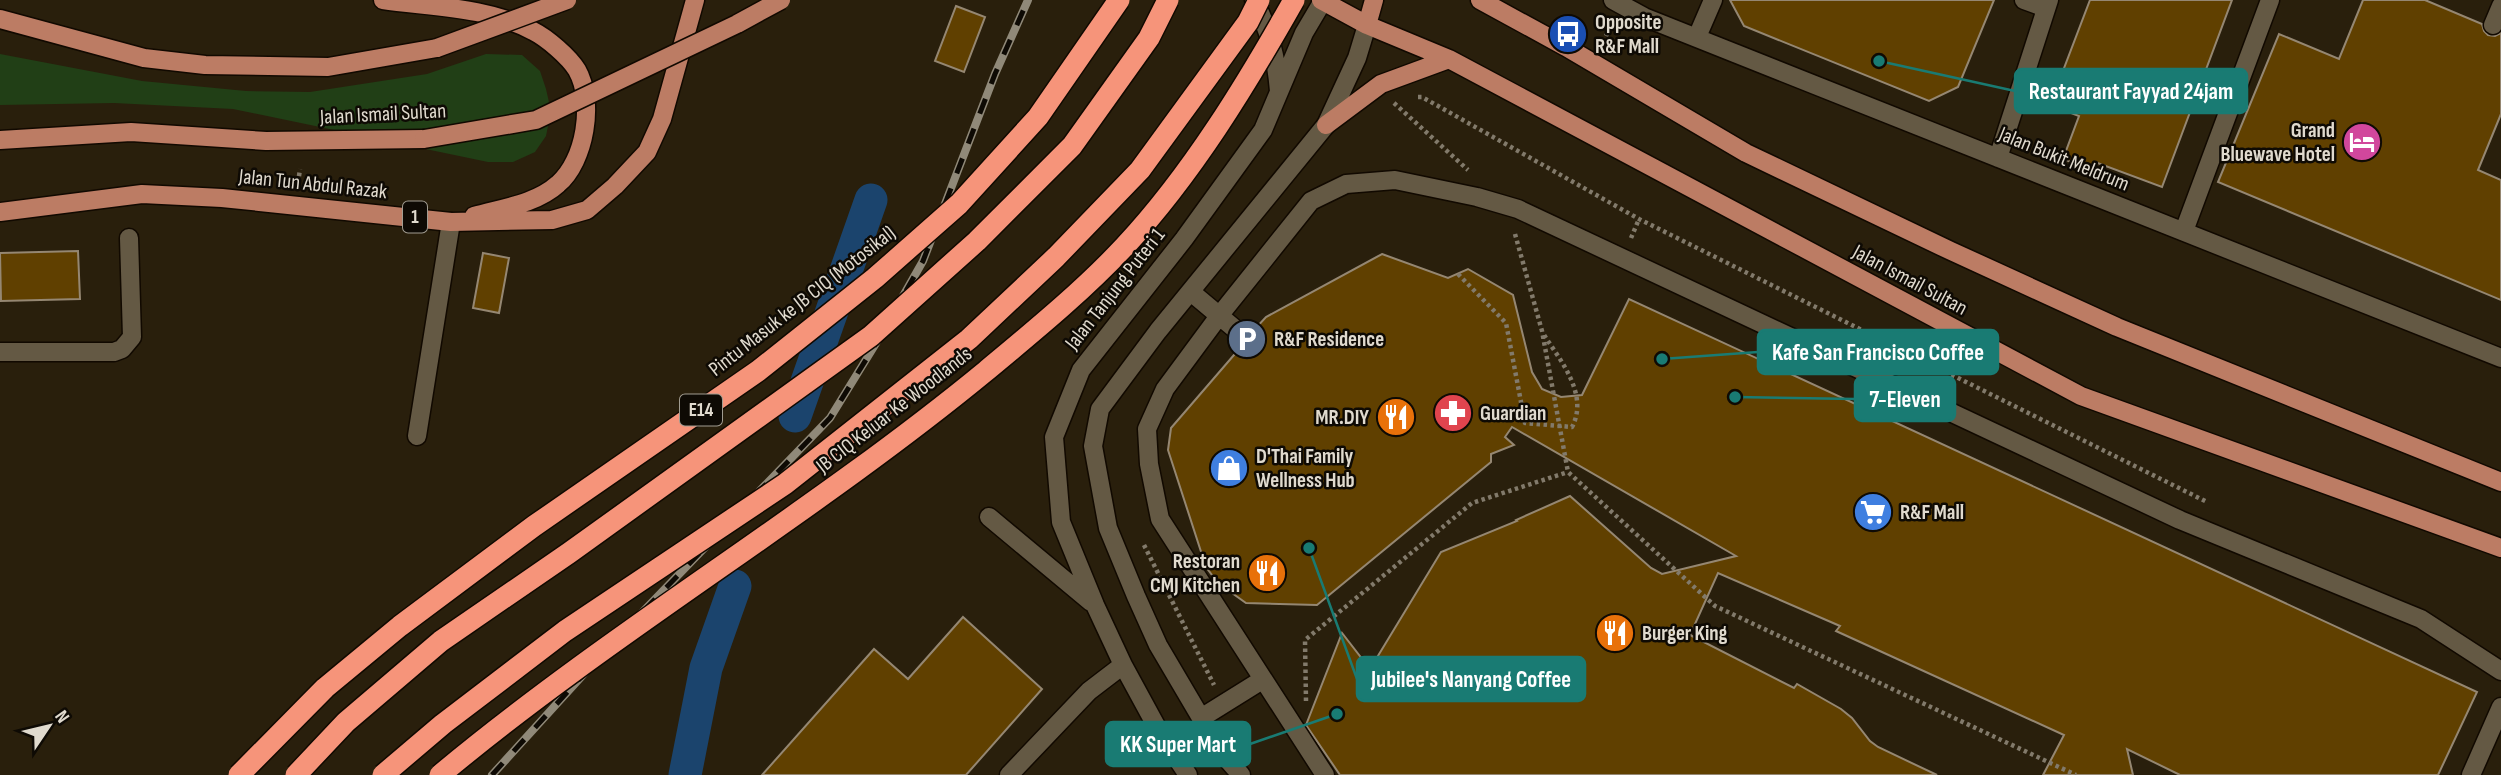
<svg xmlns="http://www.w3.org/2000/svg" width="2501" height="775" font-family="'Sofia Sans Condensed',sans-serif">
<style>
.green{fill:#213f16}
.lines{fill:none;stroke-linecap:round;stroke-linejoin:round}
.canal{stroke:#1b446d;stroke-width:33}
.building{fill:#604000;stroke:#958772;stroke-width:2}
.minor-casing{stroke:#110900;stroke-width:21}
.major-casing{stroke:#110900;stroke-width:21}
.path{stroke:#827a6b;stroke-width:4.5;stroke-dasharray:3.5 3.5;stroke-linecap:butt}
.minor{stroke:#645944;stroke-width:18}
.major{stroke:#bc7c64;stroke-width:18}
.rail-casing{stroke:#908979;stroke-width:8}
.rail{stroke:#0e0a04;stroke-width:5;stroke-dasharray:16;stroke-linecap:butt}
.major-bridge-casing{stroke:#110900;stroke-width:21;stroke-linecap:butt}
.highway-bridge-casing{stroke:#110900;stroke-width:24;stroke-linecap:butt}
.major-bridge{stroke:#bc7c64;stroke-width:18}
.highway-bridge{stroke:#f6947a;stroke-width:21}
.labels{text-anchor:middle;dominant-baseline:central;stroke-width:5;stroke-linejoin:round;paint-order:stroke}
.shield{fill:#0e0a04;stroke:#a19c91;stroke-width:2}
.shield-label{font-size:19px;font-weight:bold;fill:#e0dace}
.poi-label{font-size:21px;font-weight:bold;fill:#e0dace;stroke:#0e0a04;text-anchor:start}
.street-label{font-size:21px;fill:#e0dace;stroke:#0e0a04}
.leader{fill:none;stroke:#197b73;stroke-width:2.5}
.callout-dot{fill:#197b73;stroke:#0e0a04;stroke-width:2.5}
.callout{fill:#197b73;stroke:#197b73;stroke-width:2.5}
.callout-label{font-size:23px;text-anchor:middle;font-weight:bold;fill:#fff}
</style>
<rect width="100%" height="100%" fill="#291f0c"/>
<path class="green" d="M0,54L142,81L246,91L310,92L427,74L486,54L522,55L540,71L546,89L551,111L546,136L535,152L513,162H488L233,109L114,103L0,105Z"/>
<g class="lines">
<path class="canal" d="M795,416L871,200
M685,775L706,668L735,586"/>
</g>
<path class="building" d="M1730,0H1994L1958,87L1929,101L1744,26Z
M2090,0H2232L2162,187L2095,162L2092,170L2063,159L2079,116L2050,105Z
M2363,0H2425L2482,24L2484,31L2488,35L2495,36L2501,33V114L2478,170L2501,180V300L2218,182L2279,34L2339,59Z
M956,6L985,17L964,72L935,61Z
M78,251L80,299L1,301L0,253Z
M483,253L509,258L499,313L473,308Z
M1382,254L1448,278L1468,269L1513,295L1532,372L1542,389L1561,397L1582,395L1629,299L2477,692L2438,775H2180L2127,749L2133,775H2043L2064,735L1836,631L1840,626L1718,573L1690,635L1794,688L1797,684L1841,709L1852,718L1870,741L1878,747L1937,775H1340L1306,725L1342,633L1370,669L1441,552L1517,521L1516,520L1570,496L1651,568L1662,574L1736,556L1512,427L1505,437L1514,445L1491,454V462L1317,605L1246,603L1218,583L1206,567L1168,450L1171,428L1240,348L1246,350L1255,347L1258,340L1254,330L1266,317Z
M963,617L1042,689L966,775H762L874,649L908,679Z"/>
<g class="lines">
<g class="minor-casing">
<path id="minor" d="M1254,0C1270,32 1276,56 1279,91
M1613,0L1644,17L2501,358
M2024,0L2046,8
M2493,25L2501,6
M1697,37L1713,0
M1998,158L2049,0
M2184,231L2270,0
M1191,292L1247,339
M0,352H114L122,349L132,337L129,238
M417,436L451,222
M989,517L1091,602
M1201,718L1262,680
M1009,775L1089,691L1123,665
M1188,775L1160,733L1123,665L1095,605L1061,522L1054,437L1081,370L1184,239L1263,130L1304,33L1323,1
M1241,775L1227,759L1201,718L1158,645L1136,596L1108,528L1093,446L1100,409L1158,331L1326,125L1357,58L1367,25
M1325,775L1160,519L1149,464L1147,429L1165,389L1219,316L1311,201L1346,184L1395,180L1477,197L1518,209L2180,520L2421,619L2501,671
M2471,775L2501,707"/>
</g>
<g class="major-casing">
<path id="major" d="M383,0C432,7 488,7 533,31C547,38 569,57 577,70C595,102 585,161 558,184C536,204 502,208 474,216
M1321,0L1367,25L1449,59L2081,396L2501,548
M1480,0L1566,47L1746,153L1951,251L2117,327L2501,482
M0,19L144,58L205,65L328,67L437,48
M1367,25L1374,0
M1326,125L1381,84L1449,59
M0,140L131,132L266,141L424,139
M0,212L142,194L222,198L451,222L552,220L587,210L615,186L647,152L662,119L695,0"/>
</g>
<path class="path" d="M1606,36L1612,24
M1418,97H1422L1639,219L2207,502
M1394,103L1468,170
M298,183L300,169
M1515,234L1542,331L1568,472L1715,606L2076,775
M1631,238L1639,219
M1458,274L1506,323L1525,423L1572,427C1589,395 1561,361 1544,335
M1144,545L1214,685
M1306,701L1305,640L1472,503L1568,472"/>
<use href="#minor" class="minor"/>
<use href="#major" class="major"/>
<g class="rail-casing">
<path id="rail" d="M492,775L602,654L830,418L875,345L923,261L995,74L1028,0"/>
</g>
<use href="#rail" class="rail"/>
<g class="major-bridge-casing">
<path id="major-bridge" d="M437,48L567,0
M424,139L536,120L737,24L781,0"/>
</g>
<g class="highway-bridge-casing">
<path id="highway-bridge" d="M239,775L325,688L400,626L534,526L758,371L875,278L959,204L1038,117L1119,0
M296,775L346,722L441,641L569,553L871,336L977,241L1072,146L1149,38L1168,0
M383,775L443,724L565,631L785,484L969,339L1056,257L1140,170L1248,22L1259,0
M440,775C614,630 811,515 986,371C1034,331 1083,291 1125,246C1192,174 1246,85 1294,0"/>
</g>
<use href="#major-bridge" class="major-bridge"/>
<use href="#highway-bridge" class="highway-bridge"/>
</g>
<defs>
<g id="bus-disc" transform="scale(2.0125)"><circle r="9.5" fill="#1a4fb4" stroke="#0e0a04"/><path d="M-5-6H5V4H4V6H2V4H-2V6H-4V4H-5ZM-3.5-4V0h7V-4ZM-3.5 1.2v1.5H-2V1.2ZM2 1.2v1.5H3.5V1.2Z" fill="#fff"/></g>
<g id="hotel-disc" transform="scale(2.0125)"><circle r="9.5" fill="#d1479c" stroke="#0e0a04"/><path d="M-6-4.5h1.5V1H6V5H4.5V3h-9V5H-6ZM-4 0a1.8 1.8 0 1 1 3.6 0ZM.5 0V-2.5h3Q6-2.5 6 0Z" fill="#fff"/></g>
<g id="parking-disc" transform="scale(2.0125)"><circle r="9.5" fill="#5c6f8a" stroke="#0e0a04"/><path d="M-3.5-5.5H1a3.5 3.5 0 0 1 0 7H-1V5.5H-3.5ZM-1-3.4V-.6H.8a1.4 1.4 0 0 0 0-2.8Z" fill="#fff"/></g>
<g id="pharmacy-disc" transform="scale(2.0125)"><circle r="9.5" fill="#e0444e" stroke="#0e0a04"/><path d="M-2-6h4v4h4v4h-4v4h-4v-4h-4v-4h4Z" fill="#fff"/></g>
<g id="restaurant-disc" transform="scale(2.0125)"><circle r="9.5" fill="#e8710a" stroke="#0e0a04"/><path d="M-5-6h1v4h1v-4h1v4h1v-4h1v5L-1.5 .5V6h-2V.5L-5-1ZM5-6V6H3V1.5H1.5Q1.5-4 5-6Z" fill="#fff"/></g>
<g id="shop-disc" transform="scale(2.0125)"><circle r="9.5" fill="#3f7fe0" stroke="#0e0a04"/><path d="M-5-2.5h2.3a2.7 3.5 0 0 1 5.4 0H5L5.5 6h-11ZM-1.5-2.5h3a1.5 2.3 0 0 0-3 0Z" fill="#fff"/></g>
<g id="supermarket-disc" transform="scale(2.0125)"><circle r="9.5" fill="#3f7fe0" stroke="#0e0a04"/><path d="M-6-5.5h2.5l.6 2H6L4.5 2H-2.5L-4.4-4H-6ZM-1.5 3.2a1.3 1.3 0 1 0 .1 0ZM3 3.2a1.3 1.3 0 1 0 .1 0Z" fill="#fff"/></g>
</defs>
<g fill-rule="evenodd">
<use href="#bus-disc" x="1568" y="34"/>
<use href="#hotel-disc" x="2362" y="142"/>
<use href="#parking-disc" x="1247" y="339"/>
<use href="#pharmacy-disc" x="1453" y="413"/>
<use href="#restaurant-disc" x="1396" y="417"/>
<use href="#shop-disc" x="1229" y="468"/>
<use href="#supermarket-disc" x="1873" y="512"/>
<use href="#restaurant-disc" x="1267" y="573"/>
<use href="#restaurant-disc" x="1615" y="633"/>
</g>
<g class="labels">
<g class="shield">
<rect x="403" y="201.5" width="24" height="31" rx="5"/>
<rect x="680" y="394.5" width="42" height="31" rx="5"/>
</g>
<g class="shield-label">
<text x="415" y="217">1</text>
<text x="701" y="410">E14</text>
</g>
<g class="poi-label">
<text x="1595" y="22">Opposite<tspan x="1595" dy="24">R&amp;F Mall</tspan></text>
<text x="2335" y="130" text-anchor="end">Grand<tspan x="2335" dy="24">Bluewave Hotel</tspan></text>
<text x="1274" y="339">R&amp;F Residence</text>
<text x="1480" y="413">Guardian</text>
<text x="1369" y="417" text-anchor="end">MR.DIY</text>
<text x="1256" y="456">D'Thai Family<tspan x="1256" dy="24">Wellness Hub</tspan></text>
<text x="1900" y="512">R&amp;F Mall</text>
<text x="1240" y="561" text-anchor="end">Restoran<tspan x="1240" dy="24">CMJ Kitchen</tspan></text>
<text x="1642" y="633">Burger King</text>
</g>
<g class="street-label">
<text transform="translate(383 114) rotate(-3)">Jalan Ismail Sultan</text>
<text transform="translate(2064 159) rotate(22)">Jalan Bukit Meldrum</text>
<text transform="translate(313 184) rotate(6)">Jalan Tun Abdul Razak</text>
<text transform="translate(1910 280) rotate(28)">Jalan Ismail Sultan</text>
<text transform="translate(1115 289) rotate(-52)">Jalan Tanjung Puteri 1</text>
<text transform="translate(802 301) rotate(-38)">Pintu Masuk ke JB CIQ (Motosikal)</text>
<text transform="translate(894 410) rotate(-38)">JB CIQ Keluar Ke Woodlands</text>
</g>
</g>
<path class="leader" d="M1879 61L2015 91M1662 359L1758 352M1735 397L1855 399M1309 548L1357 679M1337 714L1250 744"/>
<g class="callout-dot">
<circle cx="1879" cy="61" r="7"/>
<circle cx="1662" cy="359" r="7"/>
<circle cx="1735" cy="397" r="7"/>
<circle cx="1309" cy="548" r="7"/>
<circle cx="1337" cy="714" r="7"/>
</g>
<g class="callout">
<rect x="2015" y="69" width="232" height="44" rx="7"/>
<rect x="1758" y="330" width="240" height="44" rx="7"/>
<rect x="1855" y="377" width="100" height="44" rx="7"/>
<rect x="1357" y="657" width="228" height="44" rx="7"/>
<rect x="1106" y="722" width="144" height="44" rx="7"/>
</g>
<g class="callout-label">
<text x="2131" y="99">Restaurant Fayyad 24jam</text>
<text x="1878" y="360">Kafe San Francisco Coffee</text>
<text x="1905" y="407">7-Eleven</text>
<text x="1471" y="687">Jubilee's Nanyang Coffee</text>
<text x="1178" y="752">KK Super Mart</text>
</g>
<g transform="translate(49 726) rotate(55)" stroke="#0e0a04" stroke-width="5" paint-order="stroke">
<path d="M0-5L12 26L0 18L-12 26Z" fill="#e0dace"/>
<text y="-10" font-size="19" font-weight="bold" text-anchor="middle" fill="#e0dace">N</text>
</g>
</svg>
